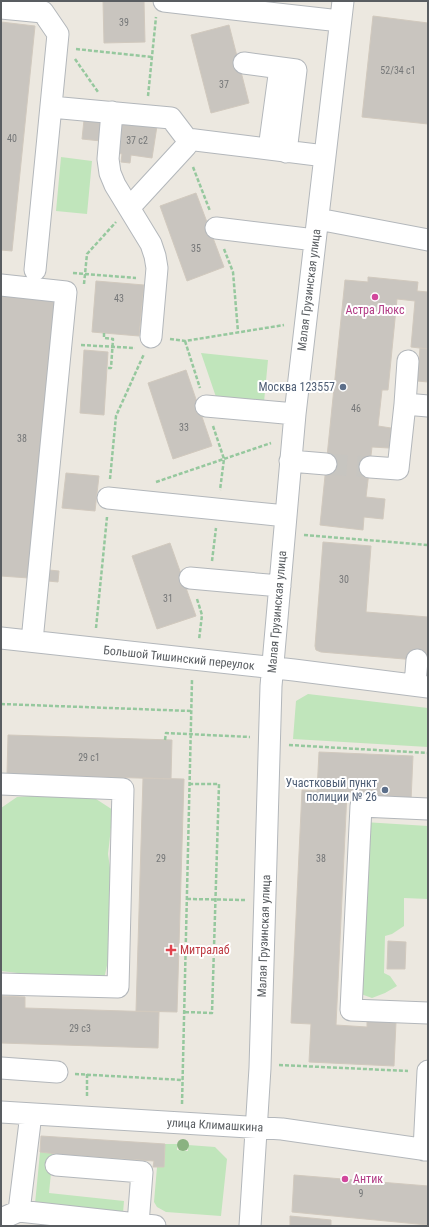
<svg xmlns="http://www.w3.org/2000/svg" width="429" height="1227" font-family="'Roboto Condensed',sans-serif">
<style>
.green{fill:#c0e5bb}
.building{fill:#c9c5bf;stroke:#d1c9be}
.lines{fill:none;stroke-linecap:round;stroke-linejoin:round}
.minor-tunnel{stroke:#c7c5c0;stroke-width:21;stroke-dasharray:21 10;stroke-linecap:butt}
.minor-casing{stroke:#b3b7bb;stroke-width:23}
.path{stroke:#96c89e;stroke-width:2.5;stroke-dasharray:4 2;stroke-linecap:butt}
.minor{stroke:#fff;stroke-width:21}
.tree{fill:#8ab281}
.hotel-dot{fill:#d1479c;stroke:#fff;stroke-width:1.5}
.service-dot{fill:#5c6f8a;stroke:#fff;stroke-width:1.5}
.health-dot{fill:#e0444e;stroke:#fff;stroke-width:1.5}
.labels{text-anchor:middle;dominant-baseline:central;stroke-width:4;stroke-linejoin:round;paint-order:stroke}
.number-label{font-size:10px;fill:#757778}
.street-label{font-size:12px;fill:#595d61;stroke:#fff}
.hotel-label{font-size:12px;fill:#b23c85;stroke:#fff}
.service-label{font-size:12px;fill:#4e5e75;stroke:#fff;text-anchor:end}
.health-label{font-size:12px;fill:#be3a42;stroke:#fff;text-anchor:start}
</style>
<rect width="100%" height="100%" fill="#ece8e0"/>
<path class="green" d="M61,157L92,161L87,214L56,211Z
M201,353L268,360L264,402L216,397Z
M308,694L428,708V747L293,739L296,701Z
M57,794L96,799L113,810L108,854L114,896L112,943L104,979L59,978L1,971V808L17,797Z
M364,822L428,826V899L404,898V926L392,934L385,936L384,973L390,976L397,986L385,993L372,998L358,993Z
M165,1144H177V1150L188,1151V1145L215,1147L227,1159L221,1216L166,1212L157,1207L154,1202L157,1167H164Z
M40,1152L53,1153L49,1193L124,1201L123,1213L35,1204Z"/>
<path class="building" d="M103,1H144L145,42L104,43Z
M373,16L428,23V124L362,117Z
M1,22L35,26L12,251L1,250Z
M229,25L249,103L211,113L191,35Z
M84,120L104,123L101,141L82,139Z
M121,121L157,126L152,158L131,155L130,163L121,162L122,154L117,153Z
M196,193L224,267L187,281L160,206Z
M368,277L418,282L417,291L428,292V349L411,347L415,301L397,299L388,390H382L378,426L391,428L389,448L372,447L366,497L385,499L383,519L364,517L363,530L320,525L345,280L368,282Z
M96,281L144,285L139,336L92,332Z
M1,294L56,300L29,578L1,576Z
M420,348L428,349V382L417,381Z
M84,350L108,352L104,415L80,413Z
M186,370L212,446L173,459L148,383Z
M66,473L99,476L95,511L62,508Z
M323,542L371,546L366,612L428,617V661L321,652L316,650L315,646Z
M170,543L196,616L157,629L132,556Z
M49,570L59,571L58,582L48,581Z
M8,735L172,740L171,779L7,774Z
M319,752L413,756L411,801L375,799V794L347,792L336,1025L367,1027V1020L396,1022L394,1066L309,1062L311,1024L291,1023L302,790L317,791Z
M143,778L184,779L177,1012L136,1011Z
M388,941L406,942L405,969H387Z
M1,996L25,997V1008L159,1012L158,1048L1,1043Z
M41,1136L165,1144L164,1167H153L154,1161L68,1155V1159L57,1158V1154L40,1152Z
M294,1175L428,1186V1225L292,1212Z
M290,1216L331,1220V1226H290Z"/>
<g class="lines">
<path class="minor-tunnel" d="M326,464L370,467"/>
<g class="minor-casing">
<path id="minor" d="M164,1L233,9
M228,1L233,9L340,21
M1,8L43,12L58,34L35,270
M244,63L296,70L286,152
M51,107L171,118L187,139L186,146L129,208
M112,112L108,159L110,173L115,185L151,244L155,256L157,268L151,337
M187,139L325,156
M269,149L280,68
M318,219L428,240
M216,228L315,240
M1,285L66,292L32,641
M405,404L408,361
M206,406L295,414
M290,461L326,464
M370,467L398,469L405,404L428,406
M108,498L286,516
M190,578L280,586
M1,638L294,670L428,687
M415,685L417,660
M1,784L123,789L118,987L1,984
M428,809L361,806L351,1010L428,1013
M1,1068L57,1072
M1,1112L282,1129L428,1150
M424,1150L428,1071
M56,1165L142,1172L138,1224
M19,1211L31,1114
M1,1219L19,1211L155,1226
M250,1226L260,1068L271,686L295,414L343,1"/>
</g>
<path class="path" d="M76,49L152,57
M75,59L98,92
M148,96L156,17
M193,167L210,211
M224,249L233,272L238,332
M73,273L136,278
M84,284L87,254L116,222
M104,333V338L113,339L111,368H107
M170,339L185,341L284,325
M185,341L200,388
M81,345L135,348
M213,426L224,459L220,490
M110,479L116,416L144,354
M156,482L271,443
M304,535L428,545
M212,561L216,528
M197,599L202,615L199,640
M96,628L107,517
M1,704L191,711
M165,740L166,733L250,737
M289,745L428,753
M187,899L246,900
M185,1012L212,1013L219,784H190
M279,1065L408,1071
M75,1074L183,1080
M87,1074V1098
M182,1104L192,680"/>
<use href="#minor" class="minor"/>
</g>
<circle class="tree" cx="183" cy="1145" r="6"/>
<g class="hotel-dot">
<circle cx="375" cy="297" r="4"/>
<circle cx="345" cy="1179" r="4"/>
</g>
<g class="service-dot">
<circle cx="343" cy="387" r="4"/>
<circle cx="385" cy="790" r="4"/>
</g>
<path class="health-dot" d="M169 944h4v4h4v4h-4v4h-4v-4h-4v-4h4z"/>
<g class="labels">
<g class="number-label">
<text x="124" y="22">39</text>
<text x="398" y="70">52/34 с1</text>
<text x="224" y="84">37</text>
<text x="12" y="138">40</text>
<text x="137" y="140">37 с2</text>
<text x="196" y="248">35</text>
<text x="119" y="298">43</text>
<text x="356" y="408">46</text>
<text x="184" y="427">33</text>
<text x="22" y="438">38</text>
<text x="344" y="579">30</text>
<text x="168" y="598">31</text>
<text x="89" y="757">29 с1</text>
<text x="161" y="858">29</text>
<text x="321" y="858">38</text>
<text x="80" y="1028">29 с3</text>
<text x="361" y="1193">9</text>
</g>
<g class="street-label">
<text transform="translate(309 290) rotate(-83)">Малая Грузинская улица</text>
<text transform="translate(277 612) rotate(-85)">Малая Грузинская улица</text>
<text transform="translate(179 658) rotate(6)">Большой Тишинский переулок</text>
<text transform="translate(264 936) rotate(-88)">Малая Грузинская улица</text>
<text transform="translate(215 1125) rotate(3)">улица Климашкина</text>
</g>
<g class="hotel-label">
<text x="375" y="310">Астра Люкс</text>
<text x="353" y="1179" text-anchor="start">Антик</text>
</g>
<g class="service-label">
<text x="335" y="387">Москва 123557</text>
<text x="377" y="783">Участковый пункт<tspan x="377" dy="14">полиции № 26</tspan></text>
</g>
<g class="health-label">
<text x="180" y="950">Митралаб</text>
</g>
</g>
<rect width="429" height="1227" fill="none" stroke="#595d61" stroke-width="4"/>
</svg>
